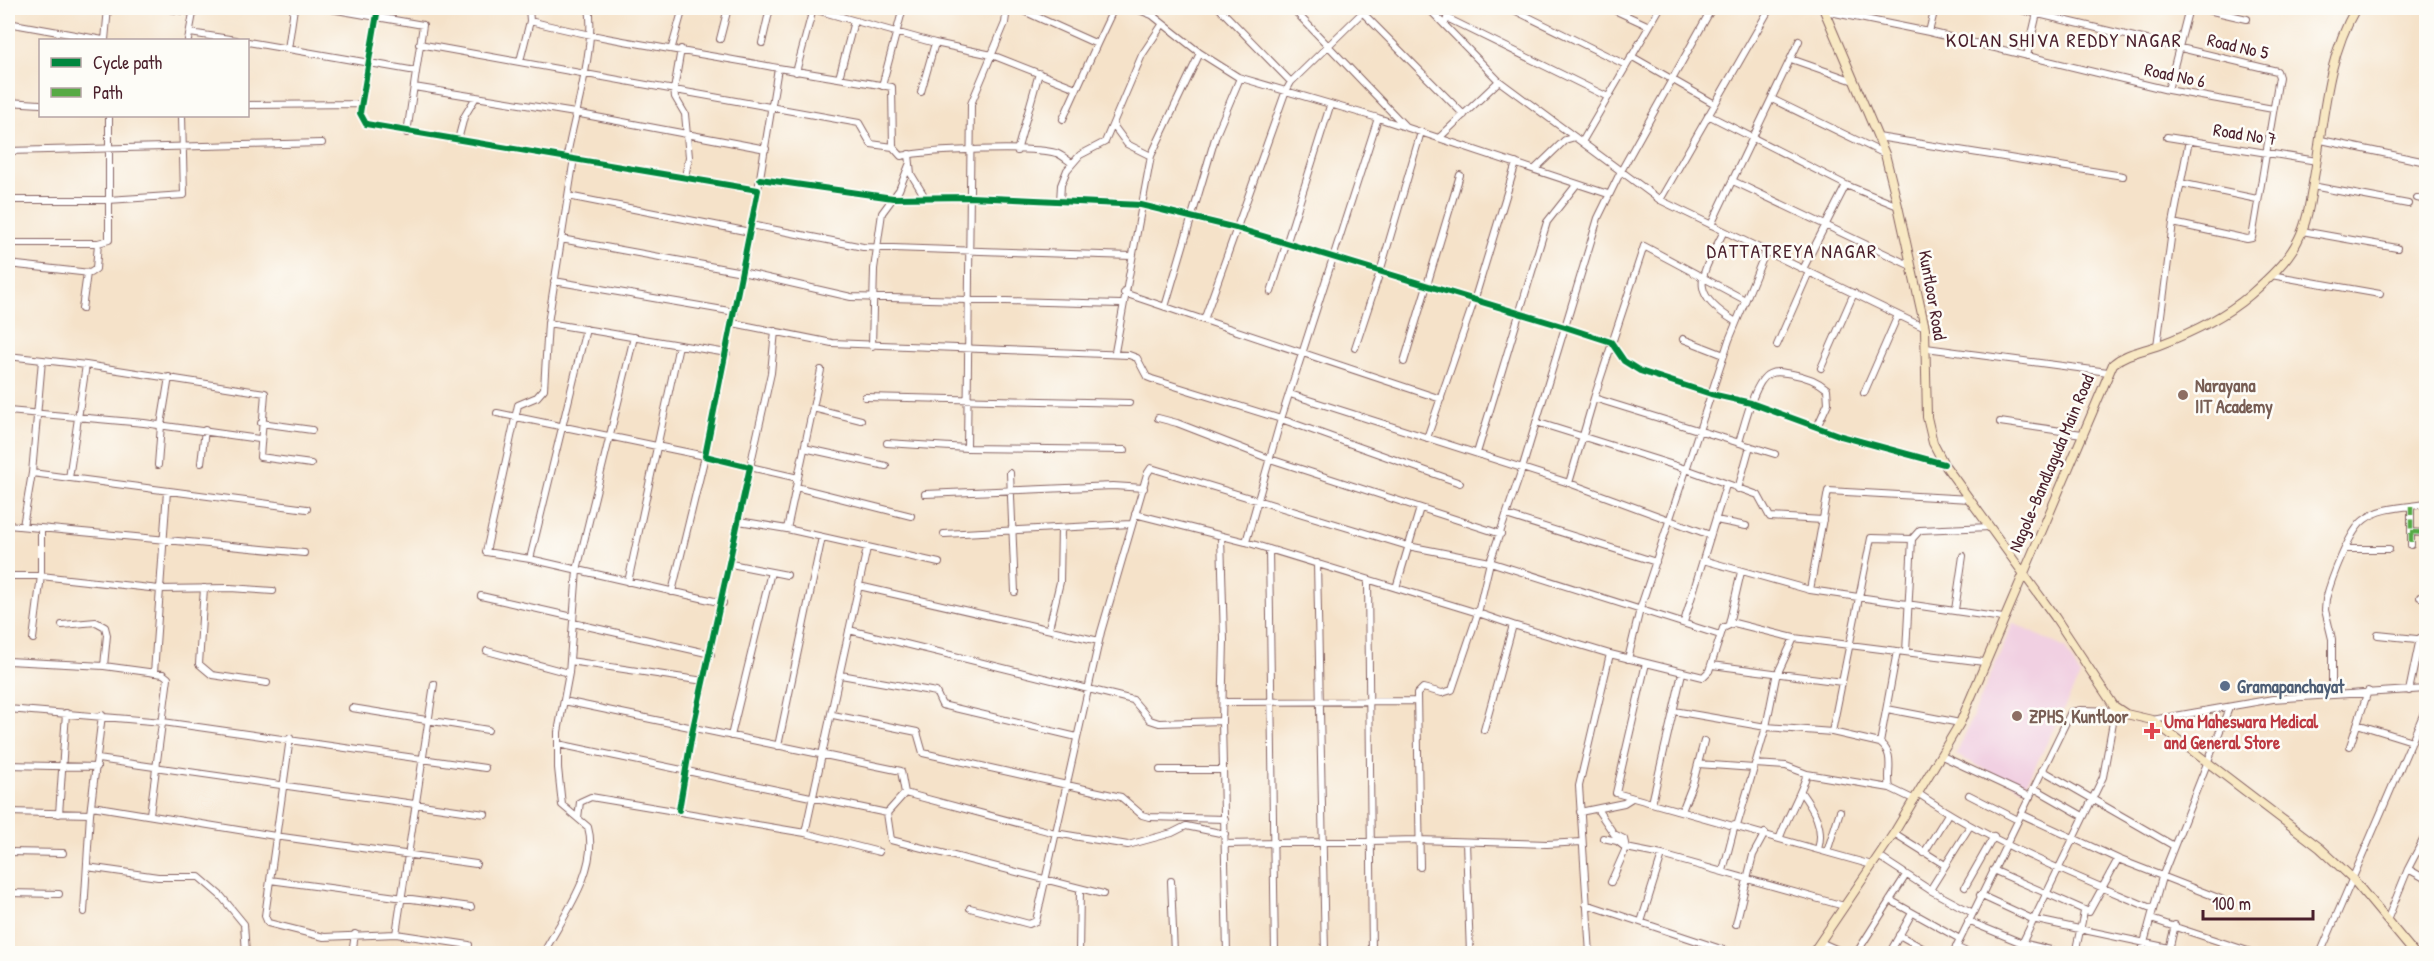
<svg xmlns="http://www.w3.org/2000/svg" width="2434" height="961" font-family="'Patrick Hand',sans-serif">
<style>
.built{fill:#f1d0e2}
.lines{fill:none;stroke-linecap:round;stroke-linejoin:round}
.street-casing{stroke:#866362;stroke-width:8}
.secondary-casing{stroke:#866362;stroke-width:10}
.street{stroke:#fff;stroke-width:6}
.secondary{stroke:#f8e8c3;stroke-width:8}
.quiet{stroke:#57aa44;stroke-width:4.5;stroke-dasharray:9 4.5;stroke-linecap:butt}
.cycleway-casing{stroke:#fdfcf7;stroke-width:10}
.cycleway{stroke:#00873e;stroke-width:6}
.education-dot{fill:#8d6e63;stroke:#fdfcf7;stroke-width:2}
.service-dot{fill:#5c6f8a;stroke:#fdfcf7;stroke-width:2}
.health-dot{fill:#e0444e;stroke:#fdfcf7;stroke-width:2}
.labels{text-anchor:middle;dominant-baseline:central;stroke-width:5;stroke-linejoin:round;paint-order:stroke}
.street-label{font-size:18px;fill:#4a1f2b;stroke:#fdfcf7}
.education-label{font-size:18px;font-weight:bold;fill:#785e54;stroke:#fdfcf7;text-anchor:start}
.service-label{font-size:18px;font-weight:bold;fill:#4e5e75;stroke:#fdfcf7;text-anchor:start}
.health-label{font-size:18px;font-weight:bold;fill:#be3a42;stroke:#fdfcf7;text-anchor:start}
.neighbourhood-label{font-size:20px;letter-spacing:1.5px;fill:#4a1f2b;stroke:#fdfcf7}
</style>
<rect width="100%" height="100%" fill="#fdfcf7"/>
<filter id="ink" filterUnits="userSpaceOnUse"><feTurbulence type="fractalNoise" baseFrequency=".0167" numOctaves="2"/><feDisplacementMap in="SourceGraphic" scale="12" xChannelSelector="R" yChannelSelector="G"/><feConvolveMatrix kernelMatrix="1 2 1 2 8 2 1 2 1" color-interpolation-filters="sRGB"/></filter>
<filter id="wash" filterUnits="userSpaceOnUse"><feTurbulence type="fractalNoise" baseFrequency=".008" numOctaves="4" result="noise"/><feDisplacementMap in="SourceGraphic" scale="24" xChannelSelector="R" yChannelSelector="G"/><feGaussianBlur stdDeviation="1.35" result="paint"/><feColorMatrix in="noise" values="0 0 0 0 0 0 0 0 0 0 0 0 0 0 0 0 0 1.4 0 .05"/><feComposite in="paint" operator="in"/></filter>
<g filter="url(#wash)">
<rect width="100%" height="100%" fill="#f5e2c9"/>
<path class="built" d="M2013,623L2065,648L2080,676L2024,789L1956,755Z"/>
</g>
<g filter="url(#ink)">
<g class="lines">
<g class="street-casing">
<path id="street" d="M162,8L193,12
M325,8L423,25L407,133
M378,8L360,113L366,124L758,190L705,456L750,467L693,728L679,810
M809,8L935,43L992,55L1076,88
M982,8H985
M1017,8L1097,44L1114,8
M1134,8L1152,15L1200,53L1238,77L1378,118L1608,194
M1219,8L1291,82
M1292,8L1405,126
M1358,8L1464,115
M1367,8L1291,82L1285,93L1204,320L1441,399
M1428,8L1499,81L1660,200L1925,328
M1510,8L1626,65
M1610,8L1649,26
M2013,8L2277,71L2279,77L2252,238L2247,239L2173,223
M2199,8L2247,19
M1825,11L1929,32L2168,90L2273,109
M1152,15L1160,8
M1853,16L1856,8
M1447,18L1608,97
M530,21C611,42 696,52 778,68L758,190
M1446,21L1452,8
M8,23L103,40
M1929,32L1935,8
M190,33L236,40
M720,39L728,8
M105,40L108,8
M188,40L194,8
M248,42L416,71
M762,43L770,8
M419,44L859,123L871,144L893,147
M672,47L683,8
M288,49L294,8
M681,49L674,90L675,97L685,114L689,157L685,177
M1631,56L1715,104
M2027,56L2037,13
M1791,59L1854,81
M520,61L530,21L529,8
M778,68L892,87L893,147L901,156C930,150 1030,146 1056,153C1062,155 1067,160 1072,163
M796,72L813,9
M839,78L854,21
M882,86L903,8
M414,87L575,113L766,149
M2168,90L2189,8
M921,92L935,43
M1772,99L1885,154
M8,102L40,104
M248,105L362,104
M1708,115L1846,185L1898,206
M1063,119L1097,44
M1113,125L1127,144L1151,156
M1878,137L2123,176
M2167,137L2317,161
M1439,138L1499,81
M458,140L464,117L476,97
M2321,140L2426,162
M1582,142L1660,8
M8,151L322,143
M1017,151L1039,73
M909,154L911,174L925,197
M567,156C574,115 596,47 589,8
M574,158L548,323L544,389L537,397L518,405L486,552L530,559L723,603
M1535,169L1565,140L1575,137
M760,179L893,198L970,197L1141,205L1236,228L1565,327L1611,342L1624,361L1640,371L1711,394L1751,403L1841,436L1944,464
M1733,181L1911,266
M2180,183L2257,199
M2312,186L2408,204
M568,196L750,232
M2417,198L2426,200
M8,200H108L184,195L182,116
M1660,200L1770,8
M1060,201L1061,185L1067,170L1080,155L1105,142L1142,55L1162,25
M751,225L863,247L1132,256
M1711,225L1799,41
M1724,231C1702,276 1685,291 1736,322
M2302,231L2397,248
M561,239L742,272L851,297L1121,304
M8,243H98L109,240V116
M8,264L90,273L96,269L98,243
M1803,269L1846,185
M2271,275L2380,294
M554,281L735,312
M1271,292L1330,106
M1124,293L1204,320
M1745,300L1644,246L1594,398L1775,454
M1165,307L1216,135L1240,78
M82,309L87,273
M548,323L727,353
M733,323L832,343L1129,355L1137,358L1147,377L1152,379L1281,419L1460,483
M775,331L771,373L750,467L798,478
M1683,339L1724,355
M1777,345L1809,272
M872,346L874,269L882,213L899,190L909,165
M2157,346L2173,223L2189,140
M1355,348L1380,272L1421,132
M1926,348L2108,372
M1115,352L1151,156L1200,53
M8,356L86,365L265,393L260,457L311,464
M1404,362L1460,175
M1821,368L1854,293
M1864,393L1898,315
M1290,394L1569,483L1710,535
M865,397L1129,403
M813,408L861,420
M8,411L144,423L259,439
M497,413L705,456L672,592
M1158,418L1177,423L1270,459L1501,534
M1536,422L1686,469L1758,495L1770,517L1823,520
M2000,422L2082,434
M261,423L312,430
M1427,438L1474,301L1516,163
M1739,442C1744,427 1754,381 1769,374C1777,370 1784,373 1792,374C1804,376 1818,381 1827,389L1828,403L1817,427
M887,443L967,448L1125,450
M804,448L886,466
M967,448L971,104L1005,23L1007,8
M1477,453L1547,222L1577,184
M201,463L205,430
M158,465L161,425L169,377
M32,473L307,509
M1010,473L1015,592
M69,478L86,365
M1569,483L1594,398
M796,487L911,516
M1738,489L1750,446
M925,494L1113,486L1144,488
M2411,506V545
M1135,514L1246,542L1478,613L1452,690L1442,693L1423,688L1417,694L1420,867
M1506,515L1656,562
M1716,520L1746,526
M739,521L787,529L939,563
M8,525L304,553
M23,526L32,473L42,360
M787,529L821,370
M2411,532L2426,533
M944,534L1131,524
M1221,536L1224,640L1222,721L1227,954
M1246,542L1281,419L1378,118
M1269,549L1275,954
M2347,549H2389
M530,559L586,329
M1703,560L1810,590L2003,618
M1317,563L1325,954
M731,564L787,575
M8,576H41L159,589L230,588L273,591
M1368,581L1372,954
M628,582L679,345
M859,586L1099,641
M204,588L199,664L212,675L267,683
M1396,588L1420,508
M1810,590L1828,491L1970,499
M481,596L573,617
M2420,597L2426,598
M1955,610L1963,556
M1684,622L1726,485
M573,623L711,654
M1729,624L1741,572
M62,625L96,622L105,627L107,635L104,666
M1513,625L1478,613L1490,562L1522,469L1598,218L1621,171L1712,8
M1049,628L1060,582L1061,528
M849,630L1133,700L1150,720L1159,723L1222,721
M2378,635L2426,640
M33,639L41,576V529
M487,651L569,673
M1906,652L1912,539L1920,530L1990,527
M1628,659L1640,609L1729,340L1766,251
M8,661L104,666L163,674L168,678L150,814
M570,661L704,681
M1646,663L1616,793L1872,865
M1712,665L1842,682
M154,673L167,491
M841,675L936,692L942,705L1077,737
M2409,691L2420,638
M2332,693V639L2325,610L2326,599C2331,580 2349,531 2364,520C2380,507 2407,507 2426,504
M564,701L901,771L905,793L1055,833L1128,845L1172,833L1186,826L1225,834
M1223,702L1417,701
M352,708L488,730
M8,709L163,722L485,768
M1887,709L1960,723
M1674,711L1766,727L1832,732L1880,743C1896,755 1886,772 1890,788L1915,800
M833,715L917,732L923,753L1121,797L1142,815L1149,817L1225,819
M2152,720L2273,699L2426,689
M2357,724L2412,741
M1484,730L1513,625L1610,654
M1832,732L1871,538L1912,539
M731,736L771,572
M290,738L265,916L268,923L324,937L396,934L469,945
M1880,743L1897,651
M558,744L887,813
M778,746L822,537
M2350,746L2368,691
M1942,756L2030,797
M98,759L485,814
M1698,764L1754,768
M1755,764L1786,766L1807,774
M8,765L97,767
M1160,770H1223
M2042,770L2174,846
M2034,788L2083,816
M1801,792C1813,809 1825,827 1818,849
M1919,794C1991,843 2073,875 2153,909
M1969,795L2018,820
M1652,803L1682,673
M92,806L275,836L476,864
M1597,809L1614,834L1624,839L1626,848L1611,882
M1682,811L1693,783L1704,741
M8,812L90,814
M1580,812L1624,803L1632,798
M887,813L891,840L1103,894
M887,813L905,793
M59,814L66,713
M2021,814L2118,859L2221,899
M578,818L580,802L591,797L805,833L879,852
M1737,826L1766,727L1776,677L1794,638
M805,833L867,548
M1894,833L1945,865
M1780,837C1788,815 1800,796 1807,774L1890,788
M1603,838L1617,841L1626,848L1662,855L1844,906
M1466,842L1470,954
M1225,844L1418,840L1547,844L1582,842
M8,852L63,853
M1827,852L1840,811
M1924,853L1948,814
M1878,856L1930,890L1971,912
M87,867L158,877H199L221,896L244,924L246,953
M2408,869L2426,879
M1993,870L2089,912L2118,859
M1723,871L1735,825
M270,880L471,907
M1171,881L1174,954
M1965,887L1994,836
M1930,890L1970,826
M8,893L59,894
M1980,895L2032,919L2169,948
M1890,900L1960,939
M1586,904L1736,954
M970,908L1029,924L1036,921L1101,632L1147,474L1151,468L1408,546L1490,562L1720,635
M84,912L90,814L102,715
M2388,918L2408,869L2426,834
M2151,919L2257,954
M1968,921L2022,943L2067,954
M1641,922L1662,855
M1736,924L1753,855L1765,833
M396,934L434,684
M1899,935L1933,954
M1820,942L1847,954
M1956,947L1971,954
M211,954L220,950L258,954
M352,954L355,934
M543,954C562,918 600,869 588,827L562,805L558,768V732L569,673L577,570L634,337
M1079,954L1080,889
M1590,954L1579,786L1610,654L1703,677L1709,671L1723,628L1734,623L1794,638L1984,662
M1856,954L1906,875
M1889,954L1912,913
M1953,954L2071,712L2081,710L2119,711
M2017,954L2103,777L2115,711
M2075,954L2084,912
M2141,954L2162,877L2229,708
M2168,954L2175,925
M2320,954L2426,708"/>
</g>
<g class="secondary-casing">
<path id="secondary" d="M1823,8L1885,154L1898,206L1925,328L1927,417L1933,443L1944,464L2055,617L2114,706L2126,714L2152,720L2320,848L2351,877L2415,954
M1812,954L1894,833L1960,723L2113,364C2126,353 2143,351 2159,345C2191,333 2223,318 2250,295C2267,280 2288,261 2298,240C2307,223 2310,202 2313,183C2324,124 2325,61 2356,8"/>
</g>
<use href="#street" class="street"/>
<use href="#secondary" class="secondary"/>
<path class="quiet" d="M2411,506V545
M2411,532L2426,533"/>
<g class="cycleway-casing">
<path id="cycleway" d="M378,8L360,113L366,124L758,190L705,456L750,467L693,728L679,810
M760,179L893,198L970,197L1141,205L1236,228L1565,327L1611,342L1624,361L1640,371L1711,394L1751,403L1841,436L1944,464"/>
</g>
<use href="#cycleway" class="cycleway"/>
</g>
</g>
<g class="education-dot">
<circle cx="2183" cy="395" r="6"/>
<circle cx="2017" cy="716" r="6"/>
</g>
<circle class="service-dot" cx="2225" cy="686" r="6"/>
<path class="health-dot" d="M2149 722h6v6h6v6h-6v6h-6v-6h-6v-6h6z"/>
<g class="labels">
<g class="street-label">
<text transform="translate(2238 46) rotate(13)">Road No 5</text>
<text transform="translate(2175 75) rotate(12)">Road No 6</text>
<text transform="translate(2245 134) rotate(9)">Road No 7</text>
<text transform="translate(1933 295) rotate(80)">Kuntloor Road</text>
<text transform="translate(2051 463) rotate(-67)">Nagole-Bandlaguda Main Road</text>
</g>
<g class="education-label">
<text x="2195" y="385">Narayana<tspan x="2195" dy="21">IIT Academy</tspan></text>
<text x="2029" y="716">ZPHS, Kuntloor</text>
</g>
<g class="service-label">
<text x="2237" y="686">Gramapanchayat</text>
</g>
<g class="health-label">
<text x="2164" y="721">Uma Maheswara Medical<tspan x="2164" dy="21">and General Store</tspan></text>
</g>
<g class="neighbourhood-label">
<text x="2064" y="39">KOLAN SHIVA REDDY NAGAR</text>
<text x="1792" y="250">DATTATREYA NAGAR</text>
</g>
</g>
<rect width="2434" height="961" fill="none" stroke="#fdfcf7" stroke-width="30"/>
<rect x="39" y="39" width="210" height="78" fill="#fdfcf7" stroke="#b5a4a5" stroke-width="1.5"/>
<rect x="51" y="58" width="30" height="9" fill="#00873e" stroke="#b5a4a5" stroke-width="1.5"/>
<text x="93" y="69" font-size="18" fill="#4a1f2b">Cycle path</text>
<rect x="51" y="88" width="30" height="9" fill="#57aa44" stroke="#b5a4a5" stroke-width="1.5"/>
<text x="93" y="99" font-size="18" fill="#4a1f2b">Path</text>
<path d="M2203 910v9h110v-9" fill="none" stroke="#4a1f2b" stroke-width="3"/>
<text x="2212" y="910" font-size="18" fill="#4a1f2b" stroke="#fdfcf7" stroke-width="4.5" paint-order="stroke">100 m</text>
</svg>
